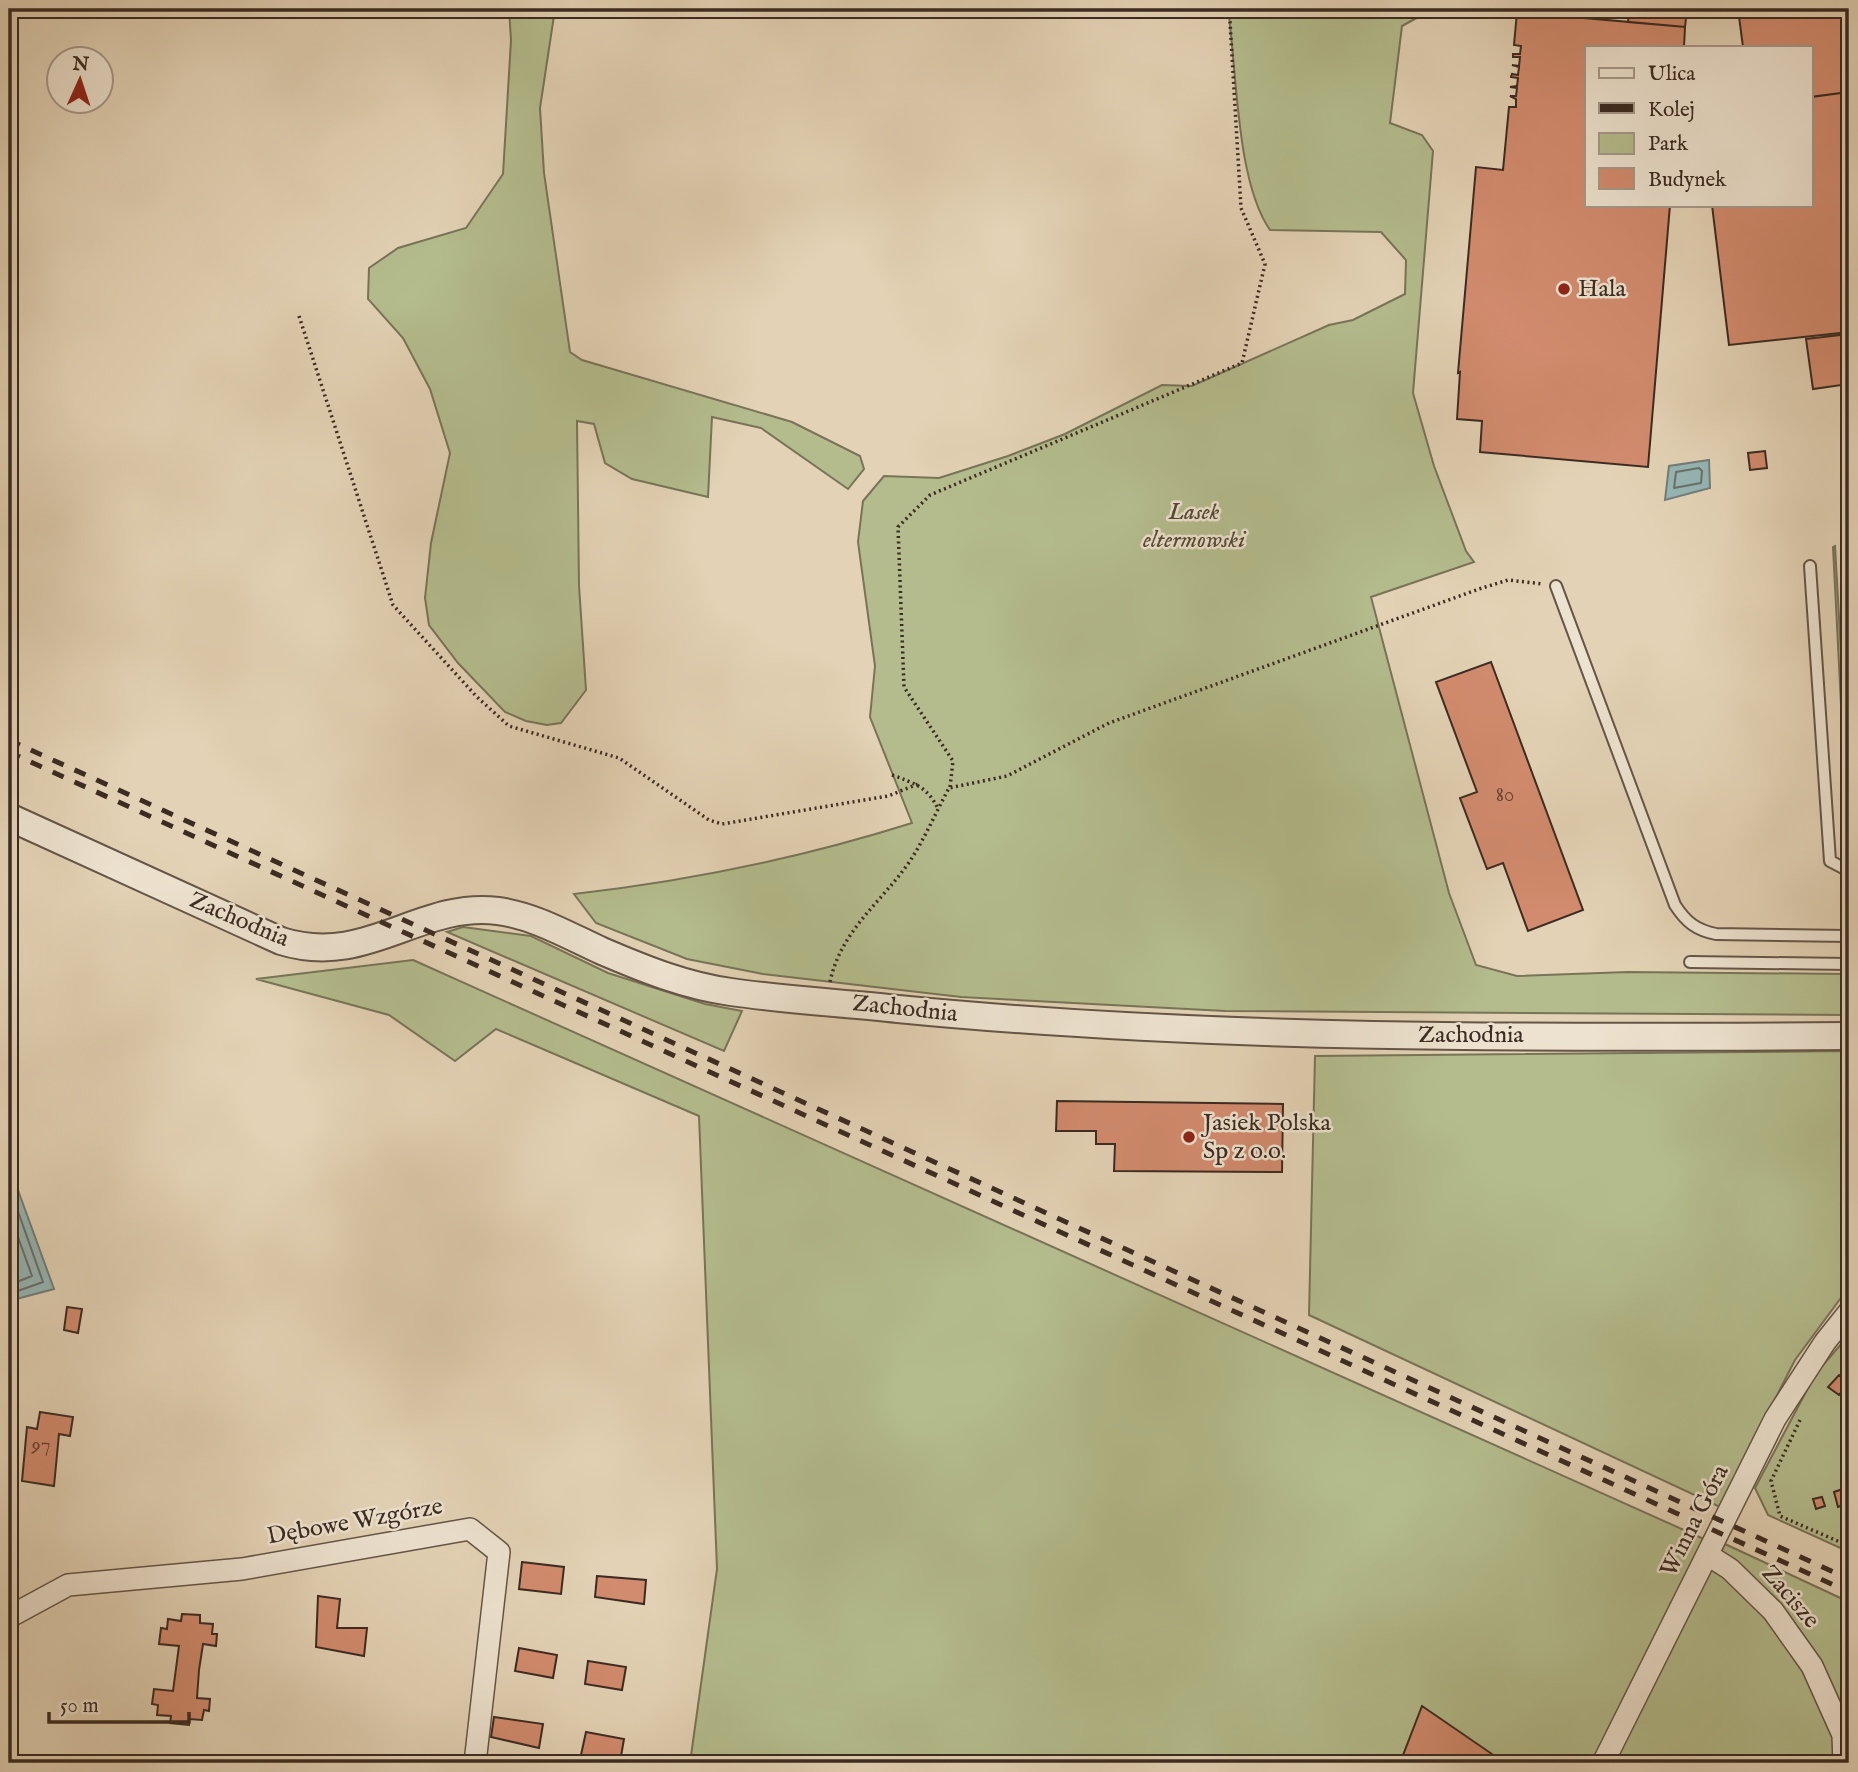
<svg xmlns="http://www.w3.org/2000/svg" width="1858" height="1772" font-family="'IM FELL English',serif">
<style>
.green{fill:#b4bc8d;stroke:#787458;stroke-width:2}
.water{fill:#96b6b4;stroke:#727e7a;stroke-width:2}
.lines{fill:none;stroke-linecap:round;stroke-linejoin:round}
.shore{stroke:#68706b;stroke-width:2}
.building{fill:#d28b6e;stroke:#3b2b22;stroke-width:2}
.service-casing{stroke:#655547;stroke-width:14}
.minor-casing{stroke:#655547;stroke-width:24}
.tertiary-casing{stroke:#655547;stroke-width:30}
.path{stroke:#3b2b22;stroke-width:3.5;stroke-dasharray:2 3.5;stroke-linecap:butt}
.service{stroke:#ede2cf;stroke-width:10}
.minor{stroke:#ede2cf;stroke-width:21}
.tertiary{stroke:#ede2cf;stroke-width:26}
.rail{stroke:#3b2b22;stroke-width:5;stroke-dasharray:12 12;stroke-linecap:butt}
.poi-dot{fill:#8f2418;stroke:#ede2cf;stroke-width:2.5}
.labels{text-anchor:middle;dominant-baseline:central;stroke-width:5;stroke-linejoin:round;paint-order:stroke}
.number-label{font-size:21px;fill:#614335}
.poi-label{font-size:24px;fill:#3b2b22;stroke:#ede2cf;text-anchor:start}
.park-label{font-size:24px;font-style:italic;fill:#534837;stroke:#ede2cf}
.street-label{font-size:24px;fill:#3b2b22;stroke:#ede2cf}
</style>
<rect width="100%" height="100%" fill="#e3d2b5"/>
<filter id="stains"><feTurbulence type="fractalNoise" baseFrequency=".00286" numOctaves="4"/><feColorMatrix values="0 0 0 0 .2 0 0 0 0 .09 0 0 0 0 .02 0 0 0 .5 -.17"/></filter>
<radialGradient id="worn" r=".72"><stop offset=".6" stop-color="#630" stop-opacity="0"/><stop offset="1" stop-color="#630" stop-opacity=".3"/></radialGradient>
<path class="green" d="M509,9H555L540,108L544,173L570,352L582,360L792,422L860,456L864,469L848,489L761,428L712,417L708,497L632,479L605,463L594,424L577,421L579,586L586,690L561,723L547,725L526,721L505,712L458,663L429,625L425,598L431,543L450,453L430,389L403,338L368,299L369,268L398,248L466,228L503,174L511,40Z
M1228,9H1433L1402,26L1390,123L1422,135L1433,151L1413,393L1434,466L1466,551L1474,562L1371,597L1449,893L1476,965L1517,976L1628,972L1849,974V1015L1225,1011L961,997L763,974L687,959L596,923L574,894C690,881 801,858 912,823L870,717L875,666L858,542L863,501L884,476L939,478L1008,456L1065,434L1162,385L1192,386L1329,325L1353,320L1405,294L1406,260L1381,232L1270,230C1236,181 1237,71 1228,9Z
M1835,546L1849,794L1848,842L1833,547Z
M463,927L531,936L608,973L705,1004L742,1011L724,1051L447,932Z
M413,960L1704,1539L1594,1763H690L717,1569L699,1116L496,1029L455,1061L389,1015L256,979Z
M1849,1051V1287L1795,1360L1720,1507L1309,1315L1315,1056Z
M1849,1335V1552L1768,1515L1755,1488L1816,1373Z
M1725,1544L1849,1602V1763L1816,1663L1719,1555Z
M1716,1568L1726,1571L1809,1668L1839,1735L1840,1763H1615L1708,1570Z"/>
<path class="water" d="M1709,460L1710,488L1665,500L1669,466Z
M11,1171L54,1289L9,1301V1172Z"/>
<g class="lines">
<path class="shore" d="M1699,468L1702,471L1701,483L1674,488L1676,472Z
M9,1186L43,1282L9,1294
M9,1212L32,1276L9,1285"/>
</g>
<path class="building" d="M1629,9L1687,10L1685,27L1628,22Z
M1738,9H1840L1849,92L1811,97V47H1743Z
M1840,9H1849V74Z
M1517,12L1685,27L1684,47H1587V205H1670L1648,467L1480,452L1482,421L1457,419L1460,372L1458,373L1476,167L1503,170L1509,107H1516V99L1510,96H1516L1517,88L1510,87L1517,86L1518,78L1511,77L1512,74L1518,75L1519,67L1512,65L1519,66L1520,57H1513V54H1520L1521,46L1514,45Z
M1849,92V332L1729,345L1712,205H1811V97Z
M1849,334V384L1813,389L1806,339Z
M1765,451L1767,468L1750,470L1748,453Z
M1491,662L1583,910L1528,931L1503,863L1487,869L1460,798L1477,792L1436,682Z
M1057,1101L1283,1104L1282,1172L1114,1171L1115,1144H1096V1131H1056Z
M67,1307L82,1309L78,1333L64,1330Z
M1839,1375L1849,1383L1839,1395L1828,1387Z
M40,1412L73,1417L70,1436L59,1434L54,1486L22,1481L27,1427L37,1429Z
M1849,1487V1503L1838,1507L1834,1492Z
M1822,1497L1825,1506L1816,1509L1813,1499Z
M522,1562L564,1567L561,1594L519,1589Z
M597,1576L646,1580L644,1604L595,1597Z
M318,1596L340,1599L337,1628H367L364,1656L316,1647Z
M182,1614L200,1615V1623L213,1624L212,1634H217L216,1646L203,1644L199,1670L197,1698L210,1699L209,1711L204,1710L202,1720L189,1719V1725L170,1723L171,1716L157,1715L158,1705L152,1704L154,1689L173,1691L179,1646L159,1644L161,1628L167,1629L168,1619L181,1621Z
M519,1648L557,1655L553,1678L515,1671Z
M588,1661L626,1667L622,1690L585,1684Z
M1422,1706L1505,1763H1400Z
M494,1717L543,1724L539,1748L491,1737Z
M586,1732L624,1739L620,1762L581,1755Z"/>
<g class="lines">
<g class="service-casing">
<path id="service" d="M1810,566L1830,861L1849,871
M1556,586L1675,905C1686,922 1696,930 1716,934L1849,936
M1690,962L1849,964"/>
</g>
<g class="minor-casing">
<path id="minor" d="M1708,1555L1730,1569L1773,1611L1812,1666L1843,1735L1844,1763
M9,1617L68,1585L242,1569L470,1529L499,1552L475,1763
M1603,1763L1775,1419L1825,1342L1849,1312"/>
</g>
<g class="tertiary-casing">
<path id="tertiary" d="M9,817L281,941C367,968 419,901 498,911C535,916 569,936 602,951C644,969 686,986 731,992C787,1000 843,1003 898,1009C1214,1040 1532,1038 1849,1036"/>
</g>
<path class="path" d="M299,316L393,605L477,697L509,726L619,758L709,820L722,824L888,796L918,784
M892,775C914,783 928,787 938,809
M950,787L953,761L904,687L898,527L930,495L1242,363L1265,264L1241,208L1230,22L1223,9
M830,982C841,930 881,903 910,861C925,838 936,812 949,788L1007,776L1109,723L1479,589L1508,580L1543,584
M1800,1420L1771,1481L1780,1516L1849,1546"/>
<use href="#service" class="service"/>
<use href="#minor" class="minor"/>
<use href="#tertiary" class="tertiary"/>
<path class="rail" d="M9,740L1849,1579
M9,752L1849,1592"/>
</g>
<g class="poi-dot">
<circle cx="1564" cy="289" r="7"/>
<circle cx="1189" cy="1137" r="7"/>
</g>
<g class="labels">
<g class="number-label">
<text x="1505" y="795">80</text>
<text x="41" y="1445">97</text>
</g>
<g class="poi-label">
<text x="1578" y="289">Hala</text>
<text x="1203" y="1123">Jasiek Polska<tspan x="1203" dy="28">Sp z o.o.</tspan></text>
</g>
<g class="park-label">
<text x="1194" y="512">Lasek<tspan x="1194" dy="28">eltermowski</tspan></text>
</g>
<g class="street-label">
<text transform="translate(239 920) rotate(23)">Zachodnia</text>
<text transform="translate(905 1009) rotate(6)">Zachodnia</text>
<text x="1471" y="1035">Zachodnia</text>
<text transform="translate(1695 1521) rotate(-63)">Winna Góra</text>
<text transform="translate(355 1522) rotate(-10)">Dębowe Wzgórze</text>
<text transform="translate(1790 1597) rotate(49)">Zacisze</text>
</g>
</g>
<rect width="1858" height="1772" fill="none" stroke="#e3d2b5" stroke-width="35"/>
<rect x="10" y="10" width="1837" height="1751" fill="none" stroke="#3b2b22" stroke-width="3.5"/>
<rect x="18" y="18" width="1823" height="1737" fill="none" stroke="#3b2b22" stroke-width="2"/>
<rect x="1585" y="46" width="228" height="161" fill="#ede2cf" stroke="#a6998a" stroke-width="2"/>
<rect x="1599" y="68" width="35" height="10" fill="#ede2cf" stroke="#a6998a" stroke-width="2"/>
<text x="1648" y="80" font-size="21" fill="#3b2b22">Ulica</text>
<rect x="1599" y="103" width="35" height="10" fill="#3b2b22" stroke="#a6998a" stroke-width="2"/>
<text x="1648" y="116" font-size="21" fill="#3b2b22">Kolej</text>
<rect x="1599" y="133" width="35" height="21" fill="#b4bc8d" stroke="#a6998a" stroke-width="2"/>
<text x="1648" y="150" font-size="21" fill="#3b2b22">Park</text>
<rect x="1599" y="168" width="35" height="21" fill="#d28b6e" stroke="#a6998a" stroke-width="2"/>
<text x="1648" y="186" font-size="21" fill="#3b2b22">Budynek</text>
<g transform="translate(80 80) rotate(3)"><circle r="33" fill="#ede2cf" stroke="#a6998a" stroke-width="2"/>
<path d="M0-5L12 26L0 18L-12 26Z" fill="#8f2418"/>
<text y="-10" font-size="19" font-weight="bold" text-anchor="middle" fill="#3b2b22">N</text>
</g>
<path d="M49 1712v10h140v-10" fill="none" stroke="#3b2b22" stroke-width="3.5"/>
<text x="60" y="1712" font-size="21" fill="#3b2b22" stroke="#ede2cf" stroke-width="5" paint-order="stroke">50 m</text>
<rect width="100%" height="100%" filter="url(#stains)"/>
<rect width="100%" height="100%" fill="url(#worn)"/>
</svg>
